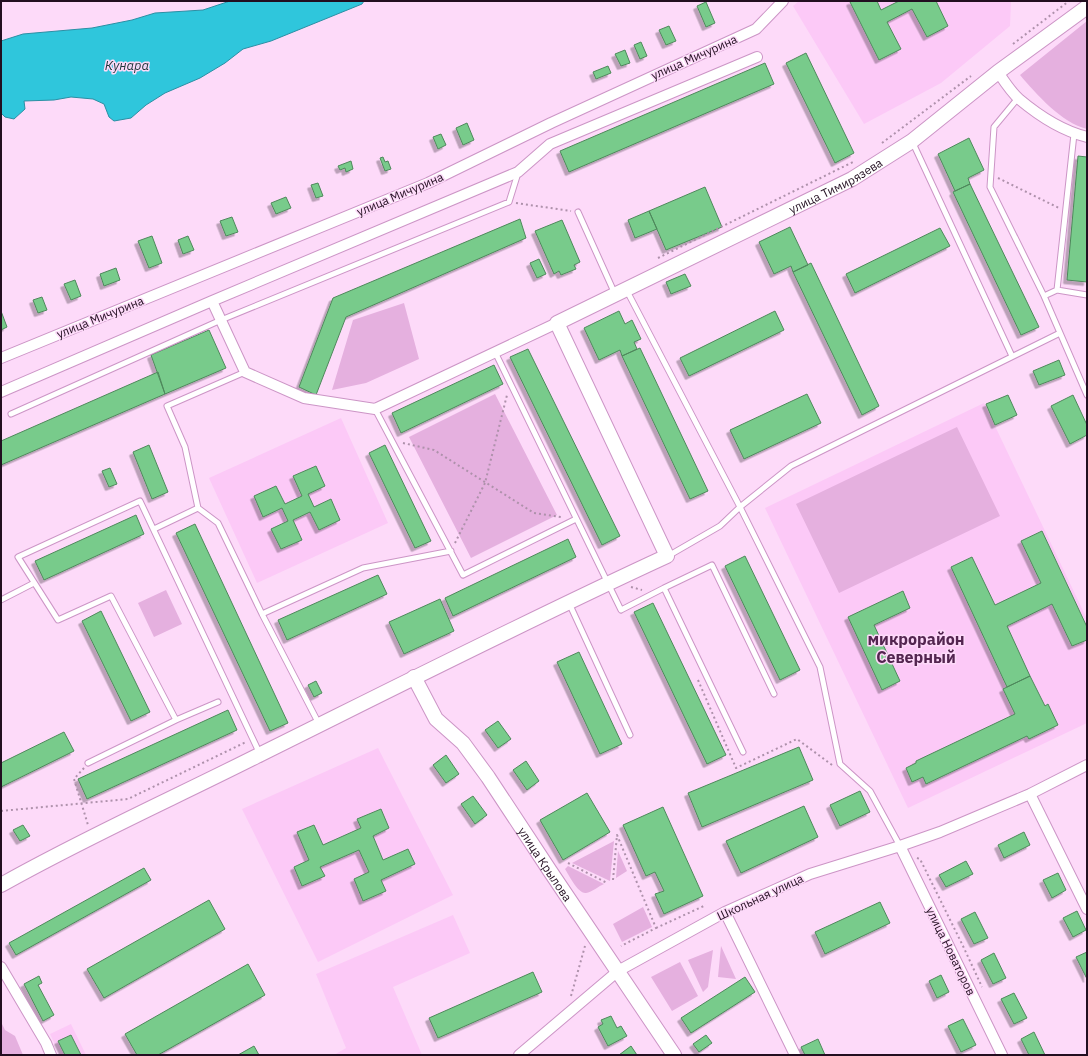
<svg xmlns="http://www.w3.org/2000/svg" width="1088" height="1056" font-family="'IBM Plex Sans',sans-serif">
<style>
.built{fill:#fcc9f7}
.green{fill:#e5b0df}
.water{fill:#2fc6dc;stroke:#2b8fa4}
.building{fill:#78cb8b;stroke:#4e885b;filter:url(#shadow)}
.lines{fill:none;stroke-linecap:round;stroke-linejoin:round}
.lane-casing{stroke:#cc95c6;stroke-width:7}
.street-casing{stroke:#cc95c6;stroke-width:12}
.secondary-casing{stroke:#cc95c6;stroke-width:16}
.path{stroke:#ae91ab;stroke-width:2;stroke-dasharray:2 3;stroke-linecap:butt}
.lane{stroke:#fff;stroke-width:5}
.street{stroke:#fff;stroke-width:10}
.secondary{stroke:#fff;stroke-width:14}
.labels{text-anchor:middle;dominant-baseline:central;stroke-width:3;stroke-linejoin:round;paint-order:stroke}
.street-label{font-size:12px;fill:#220e20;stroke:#fddaf9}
.water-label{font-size:13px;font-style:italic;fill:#1e363a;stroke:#fddaf9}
.district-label{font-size:16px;font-weight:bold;fill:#532550;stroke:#fddaf9}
</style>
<defs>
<filter id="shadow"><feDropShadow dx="-3.5" dy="3.5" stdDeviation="0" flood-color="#0004"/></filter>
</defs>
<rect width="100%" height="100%" fill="#fddaf9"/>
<path class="built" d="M799,1H1011L1010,26L941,83L864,124L793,6Z
M984,403L1087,619V723L908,808L765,508Z
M341,418L388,523L257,583L209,478Z
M378,748L453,895L318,962L242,809Z
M453,915L470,953L393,987L422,1055H334L346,1048L316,974Z
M71,1024L86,1055H60L50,1034Z"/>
<path class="green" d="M1087,21V129C1062,123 1036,94 1020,75Z
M404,303L419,359L366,383L332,390L353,320Z
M495,394L557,515L471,558L409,437Z
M957,427L1000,516L839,593L796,504Z
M166,590L182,624L154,637L138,603Z
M614,841L610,881L572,863Z
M618,851L627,871L616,878Z
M568,866L604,884C599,886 592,892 586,893C578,894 569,875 565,869Z
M643,907L652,927L622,942L613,924Z
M721,946L736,979L718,977Z
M713,950L708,987L703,992L688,960Z
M680,962L698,996L672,1011L651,977Z
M1,1022L5,1030L15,1036L23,1055H1Z"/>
<path class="water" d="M230,1H364L362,4L271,41L243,49L225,63L200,78L165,93L146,105L131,118L114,121L109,117L104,104L93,99L71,97L54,100L24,101L25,109L14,119L5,117L1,113V41L23,34L92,28L132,20L155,13L203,10Z"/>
<path class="building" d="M852,1H877L881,10L899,1H936L948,26L927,37L912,9L887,22L901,49L879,60L850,2Z
M706,2L715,23L706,27L697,6Z
M669,26L676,41L666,45L659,30Z
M641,42L647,56L640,59L634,45Z
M625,50L630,63L621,66L615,54Z
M806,53L854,153L835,163L786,63Z
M765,63L774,84L569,172L560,151Z
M608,66L611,73L596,79L593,72Z
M467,123L474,140L463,145L456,128Z
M441,134L446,145L438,149L433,137Z
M969,138L984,170L968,178L970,184L955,191L938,154Z
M1078,156L1087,157V282L1067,280Z
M383,157L385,162L388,161L391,169L385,171L380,158Z
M351,161L353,169L346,172L345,168L340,170L338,166Z
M318,183L323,196L316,198L311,185Z
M970,184L1039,327L1021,335L953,192Z
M705,187L722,227L666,250L649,211Z
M286,197L291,208L276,214L271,203Z
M649,211L657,229L635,238L628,220Z
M232,217L238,232L226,236L220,221Z
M520,219L526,238L346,317L316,395L299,387L333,298Z
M562,220L580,262L574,265L576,269L561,275L559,271L554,274L535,231Z
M790,227L808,265L793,272L791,266L774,274L759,242Z
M940,228L950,246L855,293L846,274Z
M152,236L162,263L149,268L138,241Z
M188,236L194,250L183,254L178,240Z
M539,259L546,274L537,278L530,263Z
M811,263L879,406L862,415L793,272Z
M116,268L120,280L104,286L100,274Z
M685,274L691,286L671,294L666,282Z
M75,280L81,296L71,300L64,284Z
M42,297L47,310L38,313L33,300Z
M1,311L7,327L1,330Z
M619,311L625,324L632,320L641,339L634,342L637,349L622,356L620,350L599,360L584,328Z
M775,311L784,330L689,376L680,358Z
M209,330L226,368L165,394L151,355Z
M640,348L708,491L690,499L622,356Z
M528,349L620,536L602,545L510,357Z
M1059,360L1065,375L1039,385L1033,371Z
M494,365L503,384L401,433L392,413Z
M158,372L165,394L1,465V441Z
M807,394L821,423L744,459L730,430Z
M1008,395L1017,415L995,425L986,404Z
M1073,395L1087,425V435L1070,444L1051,406Z
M149,445L168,492L152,499L133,452Z
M385,445L431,541L415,548L369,453Z
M316,466L325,486L308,494L314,507L331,499L340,520L319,530L310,512L293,520L302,540L281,549L271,529L288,521L282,508L263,517L254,496L276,486L285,504L302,496L293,476Z
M110,468L117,484L109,487L102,471Z
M136,515L144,534L44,580L35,561Z
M195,524L288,723L270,731L176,533Z
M1042,531L1087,627V640L1072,646L1052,604L1007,626L1030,676L1007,687L951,567L972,557L995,605L1041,583L1021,541Z
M568,539L576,557L453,616L445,598Z
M745,556L800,670L780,680L725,566Z
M378,575L387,594L287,640L278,620Z
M903,591L910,608L874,625L900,681L882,690L848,617Z
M440,599L454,631L404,654L389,622Z
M653,603L726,755L707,764L634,612Z
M101,611L150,712L131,721L82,621Z
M579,652L622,744L600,754L557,662Z
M1030,676L1045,706L1048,704L1058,725L1029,739L1027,736L926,784L923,777L912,782L906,768L916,763V761L1015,714L1003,689Z
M316,681L322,693L314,697L308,685Z
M228,710L237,730L87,799L78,779Z
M498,721L511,739L498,748L485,730Z
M64,732L74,751L1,787V763Z
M799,747L813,780L702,827L688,793Z
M446,755L459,774L446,783L433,765Z
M526,761L539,781L527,790L513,770Z
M860,791L870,812L840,826L830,805Z
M587,793L610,832L563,860L540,820Z
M473,796L487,815L475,824L461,804Z
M804,806L818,837L741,873L726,841Z
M663,807L703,896L664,914L655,894L664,891L655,872L646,876L623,825Z
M381,809L389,828L373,836L383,860L408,849L415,864L381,880L386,891L363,901L354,879L369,872L359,850L320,867L325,876L302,886L294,867L309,860L297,832L314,825L323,845L361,828L357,819Z
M23,825L30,836L20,841L13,830Z
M1024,832L1030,845L1004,858L998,845Z
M966,861L973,874L946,887L939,875Z
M144,868L151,880L16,955L9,943Z
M1058,873L1066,890L1052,898L1043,880Z
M209,900L225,929L104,998L87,969Z
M880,902L890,923L825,954L815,932Z
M1077,911L1086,930L1073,937L1063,918Z
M975,912L988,938L974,944L961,919Z
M1087,952V979L1076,957Z
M994,953L1006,978L993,984L981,960Z
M248,964L265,995L158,1055H137L125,1034Z
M533,972L542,992L438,1038L429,1018Z
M941,975L949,992L937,998L929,981Z
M39,976L42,983L38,985L54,1015L43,1021L24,984Z
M745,977L755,992L691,1033L681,1018Z
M1014,993L1027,1018L1014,1024L1001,999Z
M611,1016L617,1028L621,1026L627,1036L608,1046L598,1027L603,1024L601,1020Z
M963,1019L976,1045L961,1052L948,1026Z
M1034,1032L1045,1055H1029L1021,1039Z
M71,1035L81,1055H65L58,1041Z
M706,1035L712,1043L699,1052L693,1044Z
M818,1039L825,1055H805L801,1047Z
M254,1046L259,1055H238Z
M631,1046L637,1055H619Z"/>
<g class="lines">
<g class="lane-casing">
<path id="lane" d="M1018,98L994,127L990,187L1044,296L1087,395
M912,141L1012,356
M578,212L615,294
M1057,290L1074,134
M627,291L740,507L820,667L840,764L870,791L900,846
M1044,296L1057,290L1087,295
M495,352L621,610L664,588L743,752
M375,409L463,575L576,519
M11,414L221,320L509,202L518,173
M198,508L185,447L167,406L245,372
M154,529L198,508L218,523L262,614L319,724
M668,556L720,526L740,507L791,466L1060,333
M664,588L712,565L774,694
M1,600L34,583
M569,603L630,735
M262,614L363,568L451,551
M176,720L111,596L58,620L18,557L140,501L260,754
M88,763L176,720L218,702"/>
</g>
<g class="street-casing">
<path id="street" d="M998,72C1004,81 1011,92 1019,99C1038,115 1063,131 1087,137
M212,301L245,372L304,398L375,409L557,323
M1,358L428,183L551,123L756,29L783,1
M1,392L212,301L518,172L550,144L757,57
M1030,794L1087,909
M900,846L1002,1055
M725,912L795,1055
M1,967L46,1043L51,1055
M519,1055L618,971L725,912L810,874L900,846L940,832L1030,794L1087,765"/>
</g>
<g class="secondary-casing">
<g id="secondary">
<path id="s1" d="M414,677L436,719L463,743L488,777L550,871L674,1055"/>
<path id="s2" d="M1,885C86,837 174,798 261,754C396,687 530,619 667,556L557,323L852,179L912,141L998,72L1087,7"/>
</g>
</g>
<path class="path" d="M1013,44L1069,1
M882,143L971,76
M998,178L1059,208
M516,203L571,211
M658,258L855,161
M403,443L434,450L534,513L561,517
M455,543L485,483L507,395
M631,587L642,590
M698,680L736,768L797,739L832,765
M84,768L74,779L88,825
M1,811L128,799L246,742
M917,858L920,859L963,946L982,987
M568,863L607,883
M613,880L617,835L656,928L621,946
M656,928L706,905
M571,996L585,946"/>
<use href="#lane" class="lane"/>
<use href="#street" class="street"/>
<use href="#secondary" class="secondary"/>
</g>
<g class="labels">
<g class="street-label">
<text transform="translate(694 57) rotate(-24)">улица Мичурина</text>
<text stroke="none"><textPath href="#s2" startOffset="1311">улица Тимирязева</textPath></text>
<text transform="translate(400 194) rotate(-23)">улица Мичурина</text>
<text transform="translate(100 317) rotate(-22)">улица Мичурина</text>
<text stroke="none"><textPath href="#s1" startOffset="230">улица Крылова</textPath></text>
<text transform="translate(760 897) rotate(-25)">Школьная улица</text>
<text transform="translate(951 951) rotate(64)">улица Новаторов</text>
</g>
<g class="water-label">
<text x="127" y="65">Кунара</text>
</g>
<g class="district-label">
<text x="916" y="639">микрорайон<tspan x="916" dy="18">Северный</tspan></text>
</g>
</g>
<rect width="1088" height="1056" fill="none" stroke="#220e20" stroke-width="4"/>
</svg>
